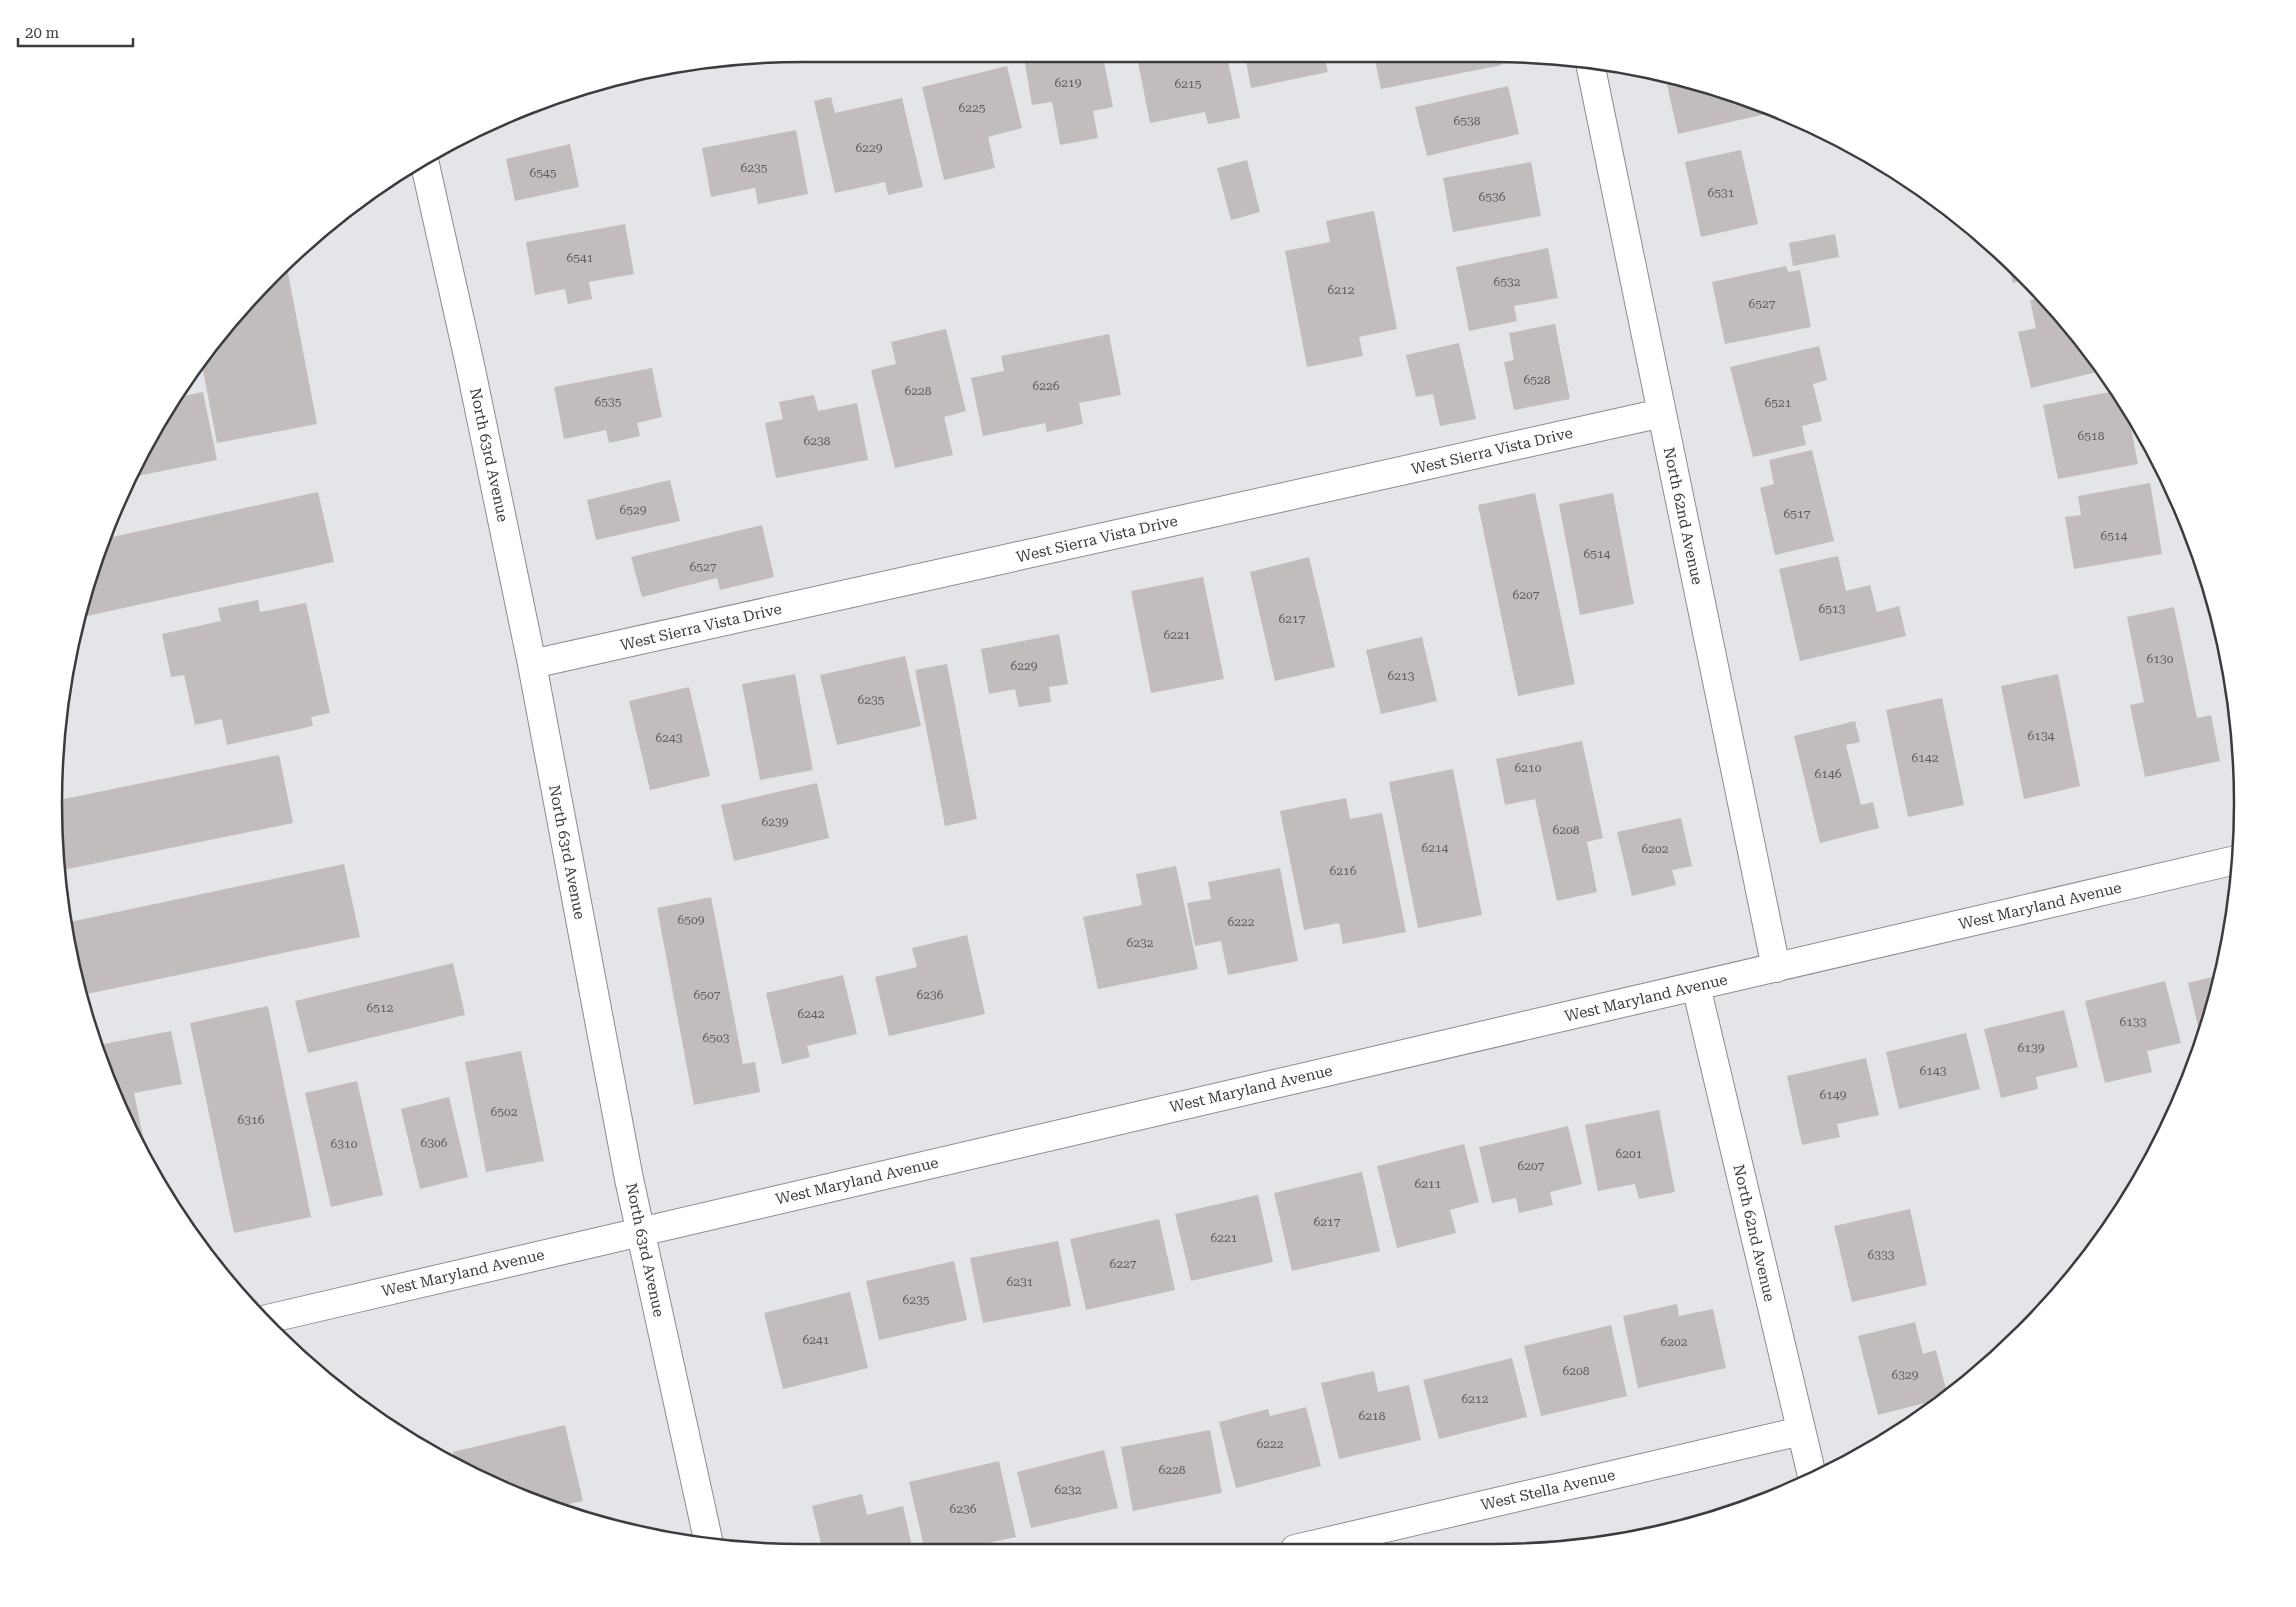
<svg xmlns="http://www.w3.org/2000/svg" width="2296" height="1607" font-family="'Roboto Serif',serif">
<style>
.building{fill:#c2bdbc}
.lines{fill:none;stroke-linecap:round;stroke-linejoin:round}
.minor-casing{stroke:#8a8c90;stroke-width:30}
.minor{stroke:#fff;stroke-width:28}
.labels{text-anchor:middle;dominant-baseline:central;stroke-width:5;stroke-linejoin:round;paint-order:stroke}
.number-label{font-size:12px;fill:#5e5c5e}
.street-label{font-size:15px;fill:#3c3c3e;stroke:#fff}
.rim{fill:none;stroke:#3c3c3e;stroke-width:2.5}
</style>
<rect width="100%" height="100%" fill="#e3e5e9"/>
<path class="building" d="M1500,54L1502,65L1381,89L1374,55Z
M1324,55L1328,72L1251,88L1245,56Z
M1227,56L1240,118L1208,124L1205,112L1150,123L1137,57Z
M1057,57H1103L1113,107L1093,111L1098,138L1060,145L1052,102L1032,105L1025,63Z
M1007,66L1022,128L988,137L995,168L944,180L922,87Z
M1665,76L1769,108L1770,113L1678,134Z
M1508,86L1519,134L1427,156L1415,107Z
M831,97L835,113L902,98L923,187L888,195L885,182L835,193L814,101Z
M796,130L808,194L758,204L755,188L711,197L702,148Z
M570,144L579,187L515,201L506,159Z
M1741,150L1758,224L1701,237L1685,162Z
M1247,160L1260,212L1231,220L1217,168Z
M1531,162L1541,216L1453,232L1443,178Z
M1374,211L1397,329L1359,337L1363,356L1307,367L1285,251L1330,242L1326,221Z
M625,224L634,274L589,282L592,299L568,304L565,289L535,295L526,242Z
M1835,234L1839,257L1793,266L1789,243Z
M1548,248L1558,298L1514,306L1517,321L1469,331L1456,267Z
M286,263L317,424L217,443L201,360L240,309Z
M2008,264L2009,265L2025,280L2013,283Z
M1786,266L1788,272L1800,270L1811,327L1725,344L1712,282Z
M2044,297L2056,309L2101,371L2031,388L2018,332L2036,328L2030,300Z
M1555,324L1570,399L1514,410L1504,362L1514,360L1509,333Z
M946,329L966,411L944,417L953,455L895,468L871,370L896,364L891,342Z
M1109,334L1121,395L1079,403L1083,424L1047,432L1045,423L983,436L971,378L1004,371L1001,356Z
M1459,343L1476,419L1440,426L1433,394L1416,397L1406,355Z
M1819,346L1827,380L1813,384L1822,421L1802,426L1806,445L1753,457L1730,367Z
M652,368L662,417L637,423L640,436L609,443L606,430L564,439L554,387Z
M2115,391L2127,408L2138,464L2058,479L2043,405Z
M203,392L217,460L132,477L174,398Z
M814,395L818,411L857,403L868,460L776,478L765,423L783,419L779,402Z
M1812,450L1834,541L1775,555L1760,488L1774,484L1769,460Z
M670,480L680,521L596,540L587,500Z
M2150,483L2162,554L2074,569L2065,517L2081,515L2078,496Z
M318,492L334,562L78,618L103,539Z
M1535,493L1575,684L1518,696L1478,505Z
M1613,493L1634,604L1580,615L1559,504Z
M762,525L774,577L720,590L717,578L642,597L631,557Z
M1838,556L1846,591L1870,585L1877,612L1899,606L1906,636L1800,661L1779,569Z
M1309,557L1335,667L1275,681L1250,572Z
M1203,577L1224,679L1151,693L1131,591Z
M258,600L260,612L306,603L330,713L311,717L313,726L227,745L222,719L195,725L184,675L171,677L162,634L221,621L218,608Z
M2174,607L2197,718L2211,715L2220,761L2145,777L2130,705L2144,702L2127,617Z
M1059,634L1068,684L1049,687L1051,702L1019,707L1015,689L989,694L981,649Z
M1422,637L1437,701L1381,714L1366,650Z
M905,656L921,726L837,745L820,675Z
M947,664L977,819L945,826L915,670Z
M795,674L813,770L760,780L742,684Z
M2058,674L2080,786L2024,799L2001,686Z
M689,687L710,776L650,790L629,701Z
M1942,698L1964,805L1908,817L1886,710Z
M1855,721L1860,742L1846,745L1861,805L1873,802L1879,828L1820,843L1794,736Z
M1582,741L1603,838L1587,842L1597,892L1557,901L1535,799L1505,805L1496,759Z
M279,755L293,823L58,871L54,801Z
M1453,769L1482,915L1418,928L1389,782Z
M817,783L829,838L734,861L721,805Z
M1346,798L1350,819L1382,813L1406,932L1343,944L1339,923L1304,930L1280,811Z
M1681,818L1692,866L1672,870L1676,885L1632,896L1617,832Z
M344,864L360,937L82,995L65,923Z
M1176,866L1198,969L1098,989L1083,917L1142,905L1136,874Z
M1280,868L1298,961L1228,975L1221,941L1195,946L1187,903L1211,899L1208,882Z
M711,897L743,1064L755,1062L760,1092L694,1105L657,908Z
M967,935L985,1014L889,1036L875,977L917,967L912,948Z
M453,963L465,1015L308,1053L295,1001Z
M843,975L857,1034L807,1046L810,1057L782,1064L766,993Z
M2220,975L2217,997L2201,1039L2188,983Z
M2165,981L2181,1043L2147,1051L2152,1072L2105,1083L2085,1001Z
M268,1006L311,1217L234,1233L190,1023Z
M2064,1010L2078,1067L2036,1077L2038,1089L2001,1098L1984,1029Z
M171,1031L182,1084L134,1093L149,1166L131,1135L94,1046Z
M1966,1033L1980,1089L1899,1109L1886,1052Z
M521,1051L544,1161L486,1172L465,1062Z
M1866,1058L1879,1115L1837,1124L1840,1137L1802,1145L1787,1076Z
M357,1081L383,1195L331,1207L305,1093Z
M449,1097L468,1177L420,1189L401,1109Z
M1659,1110L1675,1192L1639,1199L1635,1184L1598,1191L1585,1125Z
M1568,1126L1582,1184L1550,1192L1553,1205L1519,1213L1516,1198L1492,1203L1479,1147Z
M1464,1144L1479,1202L1450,1210L1456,1233L1397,1248L1377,1166Z
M1362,1172L1380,1251L1292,1271L1274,1193Z
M1258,1195L1273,1262L1191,1281L1175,1214Z
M1910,1209L1927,1285L1852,1302L1834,1226Z
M1159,1219L1175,1290L1086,1310L1070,1239Z
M1058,1241L1071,1306L983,1323L970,1258Z
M954,1261L967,1320L879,1340L866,1281Z
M850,1292L868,1368L783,1389L764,1313Z
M1677,1304L1679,1316L1713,1309L1726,1368L1638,1388L1623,1316Z
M1915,1322L1923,1354L1936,1350L1948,1397L1878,1415L1858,1336Z
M1611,1325L1627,1396L1541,1416L1524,1346Z
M1512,1358L1527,1417L1439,1439L1423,1380Z
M1374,1371L1378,1392L1409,1385L1421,1440L1339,1459L1321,1383Z
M1306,1407L1321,1466L1236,1488L1219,1422L1268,1409L1270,1416Z
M565,1425L583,1501L555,1507L472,1476L451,1463L455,1462L453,1452Z
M1210,1430L1222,1493L1133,1511L1121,1447Z
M1104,1450L1118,1508L1031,1528L1017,1472Z
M999,1461L1016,1537L974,1546L975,1550L925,1551L909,1482Z
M862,1494L867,1515L903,1506L913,1551H823L812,1506Z"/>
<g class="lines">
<g class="minor-casing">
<path id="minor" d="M1590,63L1776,968
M424,160L470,365L532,664L629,1179L709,1544
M532,664L1662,413
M1696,986L1813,1480
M263,1320L2240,859
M1295,1549L1801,1431"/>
</g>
<use href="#minor" class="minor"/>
</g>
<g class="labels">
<g class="number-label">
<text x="1068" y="83">6219</text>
<text x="1188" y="84">6215</text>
<text x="972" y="108">6225</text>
<text x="1467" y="121">6538</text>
<text x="869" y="148">6229</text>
<text x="754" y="168">6235</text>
<text x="543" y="173">6545</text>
<text x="1721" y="193">6531</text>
<text x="1492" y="197">6536</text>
<text x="580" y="258">6541</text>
<text x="1507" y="282">6532</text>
<text x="1341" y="290">6212</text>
<text x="1762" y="304">6527</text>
<text x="1537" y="380">6528</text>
<text x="1046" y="386">6226</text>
<text x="918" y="391">6228</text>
<text x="608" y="402">6535</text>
<text x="1778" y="403">6521</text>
<text x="2091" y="436">6518</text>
<text x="817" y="441">6238</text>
<text x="633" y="510">6529</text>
<text x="1797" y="514">6517</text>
<text x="2114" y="536">6514</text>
<text x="1597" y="554">6514</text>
<text x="703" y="567">6527</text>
<text x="1526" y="595">6207</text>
<text x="1832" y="609">6513</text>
<text x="1292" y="619">6217</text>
<text x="1177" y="635">6221</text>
<text x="2160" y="659">6130</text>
<text x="1024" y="666">6229</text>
<text x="1401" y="676">6213</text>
<text x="871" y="700">6235</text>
<text x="2041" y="736">6134</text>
<text x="669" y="738">6243</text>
<text x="1925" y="758">6142</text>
<text x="1528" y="768">6210</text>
<text x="1828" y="774">6146</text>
<text x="775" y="822">6239</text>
<text x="1566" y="830">6208</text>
<text x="1435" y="848">6214</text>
<text x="1655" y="849">6202</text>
<text x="1343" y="871">6216</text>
<text x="691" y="920">6509</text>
<text x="1241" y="922">6222</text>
<text x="1140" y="943">6232</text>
<text x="707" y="995">6507</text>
<text x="930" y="995">6236</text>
<text x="380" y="1008">6512</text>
<text x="811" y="1014">6242</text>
<text x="2133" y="1022">6133</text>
<text x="716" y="1038">6503</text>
<text x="2031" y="1048">6139</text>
<text x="1933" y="1071">6143</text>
<text x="1833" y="1095">6149</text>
<text x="504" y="1112">6502</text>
<text x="251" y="1120">6316</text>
<text x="434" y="1143">6306</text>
<text x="344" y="1144">6310</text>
<text x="1629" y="1154">6201</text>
<text x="1531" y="1166">6207</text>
<text x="1428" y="1184">6211</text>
<text x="1327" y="1222">6217</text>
<text x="1224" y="1238">6221</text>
<text x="1881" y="1255">6333</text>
<text x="1123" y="1264">6227</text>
<text x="1020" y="1282">6231</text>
<text x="916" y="1300">6235</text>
<text x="816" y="1340">6241</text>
<text x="1674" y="1342">6202</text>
<text x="1576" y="1371">6208</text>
<text x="1905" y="1375">6329</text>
<text x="1475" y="1399">6212</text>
<text x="1372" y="1416">6218</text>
<text x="1270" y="1444">6222</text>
<text x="1172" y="1470">6228</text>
<text x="1068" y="1490">6232</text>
<text x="963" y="1509">6236</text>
</g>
<g class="street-label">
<text transform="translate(1492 451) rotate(-13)">West Sierra Vista Drive</text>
<text transform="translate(489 455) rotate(78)">North 63rd Avenue</text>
<text transform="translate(1683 516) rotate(78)">North 62nd Avenue</text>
<text transform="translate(1097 539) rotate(-13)">West Sierra Vista Drive</text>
<text transform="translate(701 627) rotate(-13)">West Sierra Vista Drive</text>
<text transform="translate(567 852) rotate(79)">North 63rd Avenue</text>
<text transform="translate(2040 906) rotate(-13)">West Maryland Avenue</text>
<text transform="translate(1646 998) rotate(-13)">West Maryland Avenue</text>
<text transform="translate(1251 1089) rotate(-13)">West Maryland Avenue</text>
<text transform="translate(857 1181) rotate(-13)">West Maryland Avenue</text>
<text transform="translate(1754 1233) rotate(77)">North 62nd Avenue</text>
<text transform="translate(645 1250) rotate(78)">North 63rd Avenue</text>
<text transform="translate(463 1273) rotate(-13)">West Maryland Avenue</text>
<text transform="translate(1548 1490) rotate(-13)">West Stella Avenue</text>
</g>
</g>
<path d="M0 0H2296V1607H0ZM803 62H1493A741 741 0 0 1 2234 803V803A741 741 0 0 1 1493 1544H803A741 741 0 0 1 62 803V803A741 741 0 0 1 803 62Z" fill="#fff" fill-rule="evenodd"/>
<path class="rim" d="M803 62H1493A741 741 0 0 1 2234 803V803A741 741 0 0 1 1493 1544H803A741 741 0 0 1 62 803V803A741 741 0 0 1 803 62Z"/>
<path d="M18 38v8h115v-8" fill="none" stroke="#3c3c3e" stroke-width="2.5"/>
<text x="25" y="38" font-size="15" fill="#3c3c3e" stroke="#ffffff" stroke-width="4" paint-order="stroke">20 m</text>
</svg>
